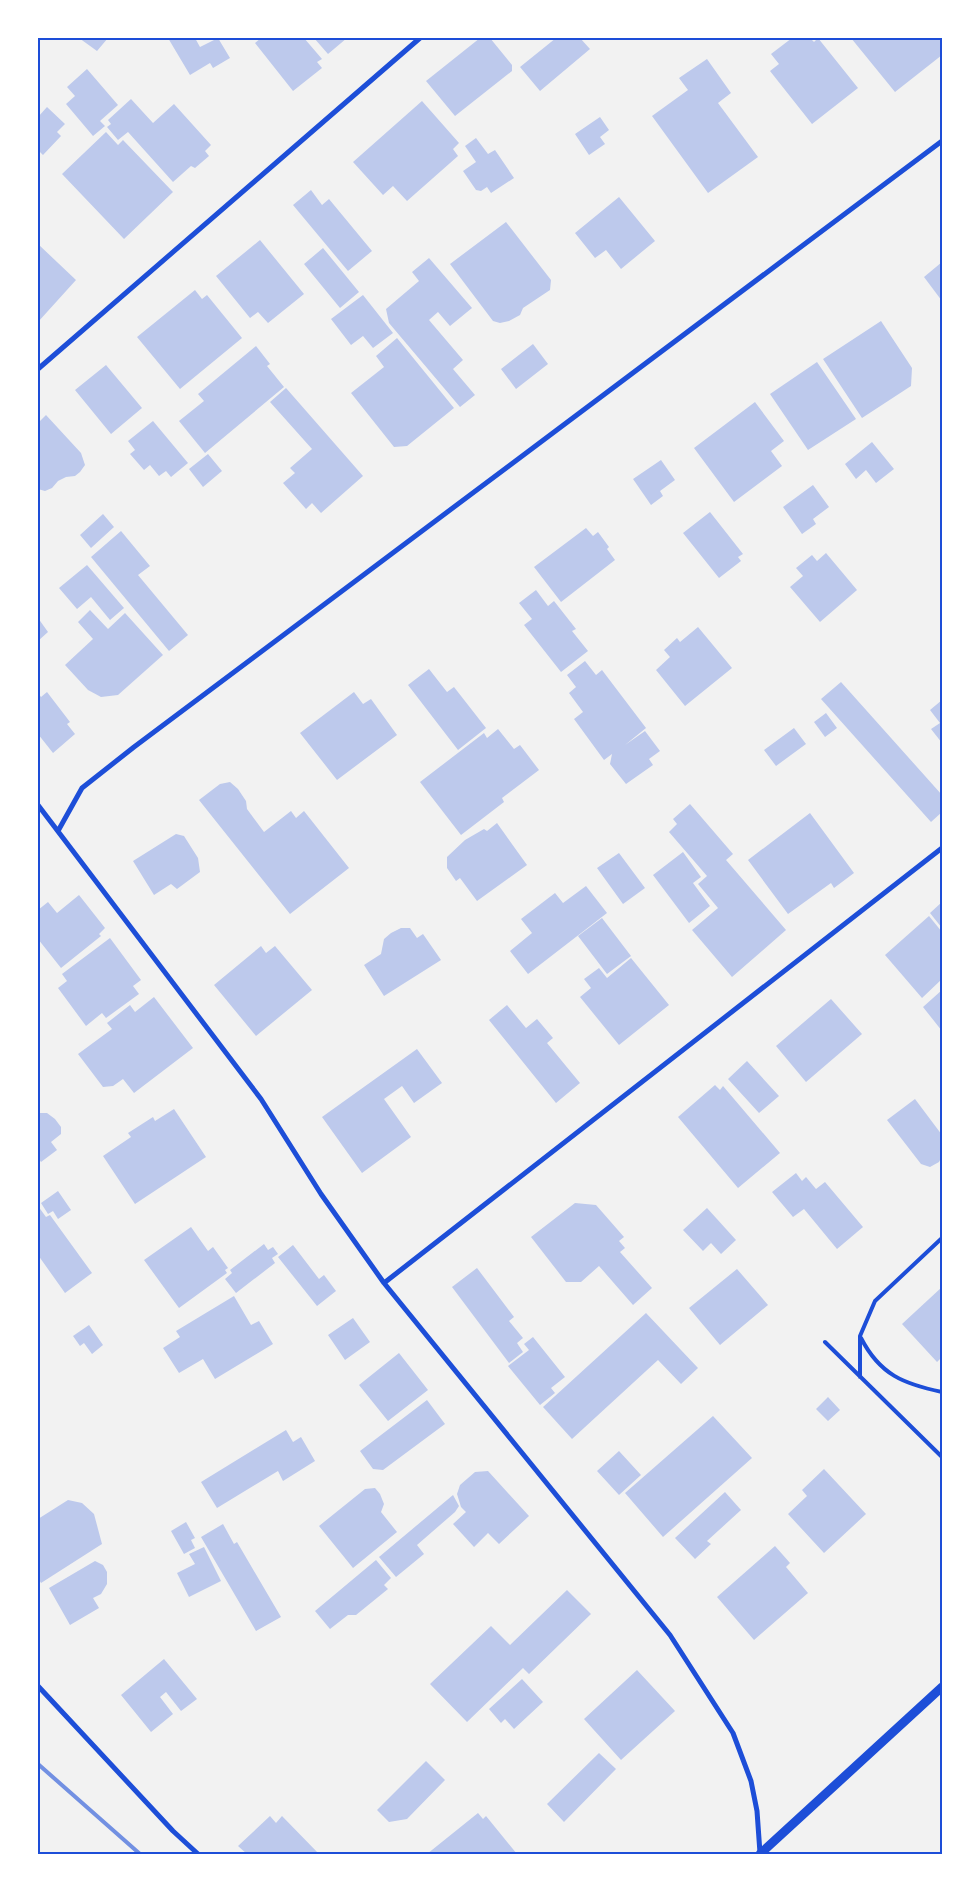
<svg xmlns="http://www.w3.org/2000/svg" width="980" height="1892" font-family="Overpass,sans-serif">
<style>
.building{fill:#bdc9ec}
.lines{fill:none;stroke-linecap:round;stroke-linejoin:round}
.service{stroke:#1d4ed8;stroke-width:4}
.minor{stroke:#1d4ed8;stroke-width:5}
.tertiary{stroke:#1d4ed8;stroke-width:9}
.rail{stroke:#7290e2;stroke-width:4}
.neatline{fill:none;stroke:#1d4ed8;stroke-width:2}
</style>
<rect width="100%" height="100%" fill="#f2f2f2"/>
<path class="building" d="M79,38H108L97,51Z
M168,38H195L200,47L218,38L230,58L213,68L210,63L190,75Z
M261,38H304L322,59L317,62L322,68L293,91L255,43Z
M314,38H347L328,54Z
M480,38H490L512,65V71L455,116L426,81Z
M556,38H580L590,49L540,91L520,67Z
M792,38H810L814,42L818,38L858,88L812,124L770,71L779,64L771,54Z
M851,38H942V55L895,92Z
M707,59L731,93L718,103L758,157L708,193L652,116L688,90L679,78Z
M87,69L118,105L100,121L105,126L93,136L66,104L75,96L67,87Z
M131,99L153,123L174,104L211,145L205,151L209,156L195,168L191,166L173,182L128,132L118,140L107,127L111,124L108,120Z
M422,101L459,143L453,149L458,156L407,201L393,186L383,195L353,162Z
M47,107L65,124L57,132L61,136L43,155L38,150V117Z
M600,117L609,130L600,137L605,144L589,155L575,134Z
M106,132L118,145L123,140L173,192L124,239L62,174Z
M476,138L488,154L495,150L514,178L491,193L487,187L481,191L476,190L463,171L476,162L465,146Z
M311,190L322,205L329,199L372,251L348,271L293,205Z
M619,197L655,241L621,269L606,250L595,258L575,233Z
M506,222L551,280L550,290L523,308L520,315L509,321L500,323L493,321L450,264Z
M260,240L304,294L268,323L258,312L250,318L216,276Z
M38,244L76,280L38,322Z
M323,248L359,292L340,308L304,264Z
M429,258L472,308L450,326L438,312L429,320L463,360L453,369L475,395L460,407L389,323L386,309L419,281L412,272Z
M942,262V301L924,277Z
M195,290L202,299L207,295L242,338L180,389L137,337Z
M363,295L393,333L373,348L363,336L351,345L331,319Z
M881,321L912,368L911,386L862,418L823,359Z
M397,338L454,408L407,446L394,447L351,393L384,367L376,356Z
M533,344L548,364L516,389L501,369Z
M256,346L270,364L267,366L284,387L205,453L179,421L204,401L198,394Z
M817,362L856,419L808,450L770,394Z
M106,365L142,408L111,434L75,390Z
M286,388L363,476L321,513L312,503L306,509L283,483L295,473L290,468L312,449L270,402Z
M755,402L784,441L771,451L782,466L734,502L694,448Z
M46,415L81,453L85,465L80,472L75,476L66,477L58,481L52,488L45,491L38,489V423Z
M153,421L188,463L171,477L166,471L159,476L150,465L144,470L130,454L135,450L128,441Z
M872,442L894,469L876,483L866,470L856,479L845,464Z
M208,454L222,471L203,487L189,469Z
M661,460L675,480L660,491L663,496L651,505L633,479Z
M813,485L829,507L813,519L816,524L802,534L783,507Z
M710,512L743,554L738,557L741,561L719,578L683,533Z
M103,514L114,527L91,548L80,535Z
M586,528L593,536L598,532L609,547L607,549L615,560L561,602L534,567Z
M121,531L150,566L138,575L188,635L169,651L91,557Z
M826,553L857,590L820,622L790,587L803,576L796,568L812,555L817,561Z
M87,565L124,608L110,620L91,597L77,609L59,588Z
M536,590L548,606L554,601L576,629L572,631L588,651L561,672L524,625L532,619L519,603Z
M90,610L108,629L125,613L163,655L118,695L101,697L88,690L65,665L93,639L78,622Z
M38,618L48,632L38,641Z
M698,627L732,668L685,706L656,670L670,657L664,650L677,638L680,642Z
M585,661L596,675L602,670L646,728L625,745L645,731L660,751L649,759L653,765L626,784L610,764L612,754L604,760L574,719L583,712L569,693L576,687L567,675Z
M429,669L447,692L454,687L486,728L458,750L408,685Z
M841,682L942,795V812L931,822L821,699Z
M47,692L70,722L67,724L75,734L53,753L38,734V693L41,697Z
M354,692L363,704L371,699L397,735L337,780L300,733Z
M942,700V743L931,729L940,723L930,710Z
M826,713L837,728L825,737L814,722Z
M794,728L806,744L776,766L764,750Z
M498,729L514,749L520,745L539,770L502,798L504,802L461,835L420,782L484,733L487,738Z
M230,782L238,789L246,801L247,809L264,832L291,811L296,818L304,811L349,868L290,914L199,800L220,784Z
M690,804L733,854L726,860L786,930L732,977L692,930L718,908L698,884L707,876L669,832L677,824L673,819Z
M810,813L854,873L834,888L831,883L788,914L748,860Z
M497,823L527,865L477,901L460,878L456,881L447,868V857L465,840L484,829L487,831Z
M176,834L184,836L198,858L200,872L177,889L171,884L154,895L133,861Z
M683,852L701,877L693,883L710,906L689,923L653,875Z
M619,853L645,888L623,904L597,868Z
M586,886L607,913L528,974L510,951L532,933L521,919L555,893L563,903Z
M79,895L105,928L99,934L101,936L61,968L38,939V910L48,902L57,913Z
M942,902V928L930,913Z
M929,916L942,932V979L922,998L885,955Z
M602,918L631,956L607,974L578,936Z
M401,928H410L417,938L423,934L441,960L384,996L364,965L381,954L384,939L391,933Z
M110,938L141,980L133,986L139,994L106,1018L102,1013L86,1026L58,988L67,981L62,974Z
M261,946L266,953L275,946L312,990L256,1036L214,985Z
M631,958L669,1005L619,1045L580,997L591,988L584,979L599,968L607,978Z
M942,990V1031L923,1007Z
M154,997L193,1048L134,1093L123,1079L113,1086L103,1087L78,1054L112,1029L107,1023L130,1005L135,1012Z
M831,999L862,1034L806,1082L776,1046Z
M507,1005L526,1028L537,1019L553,1038L547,1043L580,1083L556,1103L489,1020Z
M417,1049L442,1083L414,1103L402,1086L384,1099L411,1137L362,1173L322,1117Z
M747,1061L779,1096L759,1113L728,1079Z
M715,1085L720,1090L723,1086L780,1153L738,1188L678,1117Z
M915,1099L942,1135V1156L939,1162L930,1167L921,1164L887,1120Z
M174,1109L206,1157L135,1204L103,1156L131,1137L128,1133L153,1117L155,1121Z
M38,1113H47L55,1119L61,1127V1134L51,1142L57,1150L41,1162L38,1158Z
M796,1173L802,1181L806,1177L816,1189L825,1182L863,1227L837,1249L804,1209L793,1217L772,1192Z
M58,1191L71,1210L58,1219L53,1211L48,1214L41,1203Z
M575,1203L596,1205L624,1237L619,1241L625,1248L620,1252L652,1288L633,1305L599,1266L581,1282H566L531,1237Z
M38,1206L46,1217L50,1215L92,1273L65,1293L38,1255Z
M707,1208L736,1240L721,1254L711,1243L703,1251L683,1230Z
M191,1227L208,1251L213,1247L228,1268L225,1270L227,1273L179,1308L144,1260Z
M264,1244L268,1250L273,1247L278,1254L272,1258L275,1263L236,1293L225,1279L232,1273L230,1270Z
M293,1245L319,1279L324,1275L336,1291L317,1306L278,1257Z
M477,1268L514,1317L509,1321L523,1338L517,1343L523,1352L509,1363L452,1287Z
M737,1269L768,1305L720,1345L689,1308Z
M942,1287V1357L937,1362L902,1324Z
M234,1296L251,1325L259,1321L273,1344L215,1379L203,1359L179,1373L163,1348L180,1337L176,1331Z
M646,1313L698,1368L681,1384L658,1360L572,1439L543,1407Z
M353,1318L370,1342L345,1360L328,1335Z
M89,1325L103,1345L92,1354L84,1343L80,1346L73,1336Z
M533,1337L565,1377L551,1388L555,1393L540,1405L508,1366L529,1350L524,1344Z
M399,1353L428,1390L388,1421L359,1385Z
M828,1397L840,1410L828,1421L816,1409Z
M427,1400L445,1424L383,1470L373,1469L360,1451Z
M713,1416L752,1458L663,1537L625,1493Z
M286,1430L293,1442L301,1437L315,1461L283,1481L278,1471L217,1508L201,1482Z
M619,1451L641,1475L619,1495L597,1471Z
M824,1469L866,1514L824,1553L788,1514L807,1496L802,1490Z
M488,1471L529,1516L499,1544L488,1533L474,1547L453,1524L466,1512L461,1507L457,1494L460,1485L475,1472Z
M375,1488L380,1494L384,1504L381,1512L397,1532L353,1568L319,1526L365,1489Z
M725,1492L741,1510L707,1541L711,1544L695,1559L675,1538Z
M453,1495L459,1506L455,1512L417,1545L424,1554L396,1577L379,1557Z
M68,1500L82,1503L94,1514L102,1544L41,1583L38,1578V1519Z
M186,1522L195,1538L191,1540L195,1548L184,1554L171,1531Z
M223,1524L234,1544L237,1542L281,1617L256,1631L201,1537Z
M775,1546L790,1563L786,1567L808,1593L754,1640L717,1597Z
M204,1547L221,1581L189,1597L177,1573L195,1564L189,1554Z
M376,1560L391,1578L384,1585L388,1589L356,1615H348L330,1629L315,1611Z
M95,1561L103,1565L107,1572V1584L101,1594L93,1598L99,1608L70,1625L49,1588Z
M567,1590L591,1614L529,1674L523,1668L467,1722L430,1684L491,1626L510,1645Z
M164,1659L197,1699L181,1711L166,1692L160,1697L173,1714L151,1732L121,1695Z
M637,1670L675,1711L621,1760L584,1719Z
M522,1679L543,1702L514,1729L505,1719L501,1723L489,1709Z
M599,1753L616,1769L564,1822L547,1804Z
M426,1761L445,1780L407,1819L389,1822L377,1810Z
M478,1813L483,1819L486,1816L517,1854H427Z
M270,1816L276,1823L282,1816L319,1854H247L238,1846Z"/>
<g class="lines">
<path class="service" d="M861,1338C880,1375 904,1384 942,1392
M825,1342L942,1457
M860,1377V1336L875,1301L942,1238"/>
<path class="minor" d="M38,369L420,38
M38,805L261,1099L321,1194L384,1283L670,1635L733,1733L751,1781L757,1811L760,1853
M58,831L82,788L134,747L942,141
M384,1283L942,848
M38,1686L173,1831L198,1854"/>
<path class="tertiary" d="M760,1854L942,1687"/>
<path class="rail" d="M38,1764L140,1854"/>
</g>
<rect width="980" height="1892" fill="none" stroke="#ffffff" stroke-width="78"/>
<rect x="39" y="39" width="902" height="1814" class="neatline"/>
</svg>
